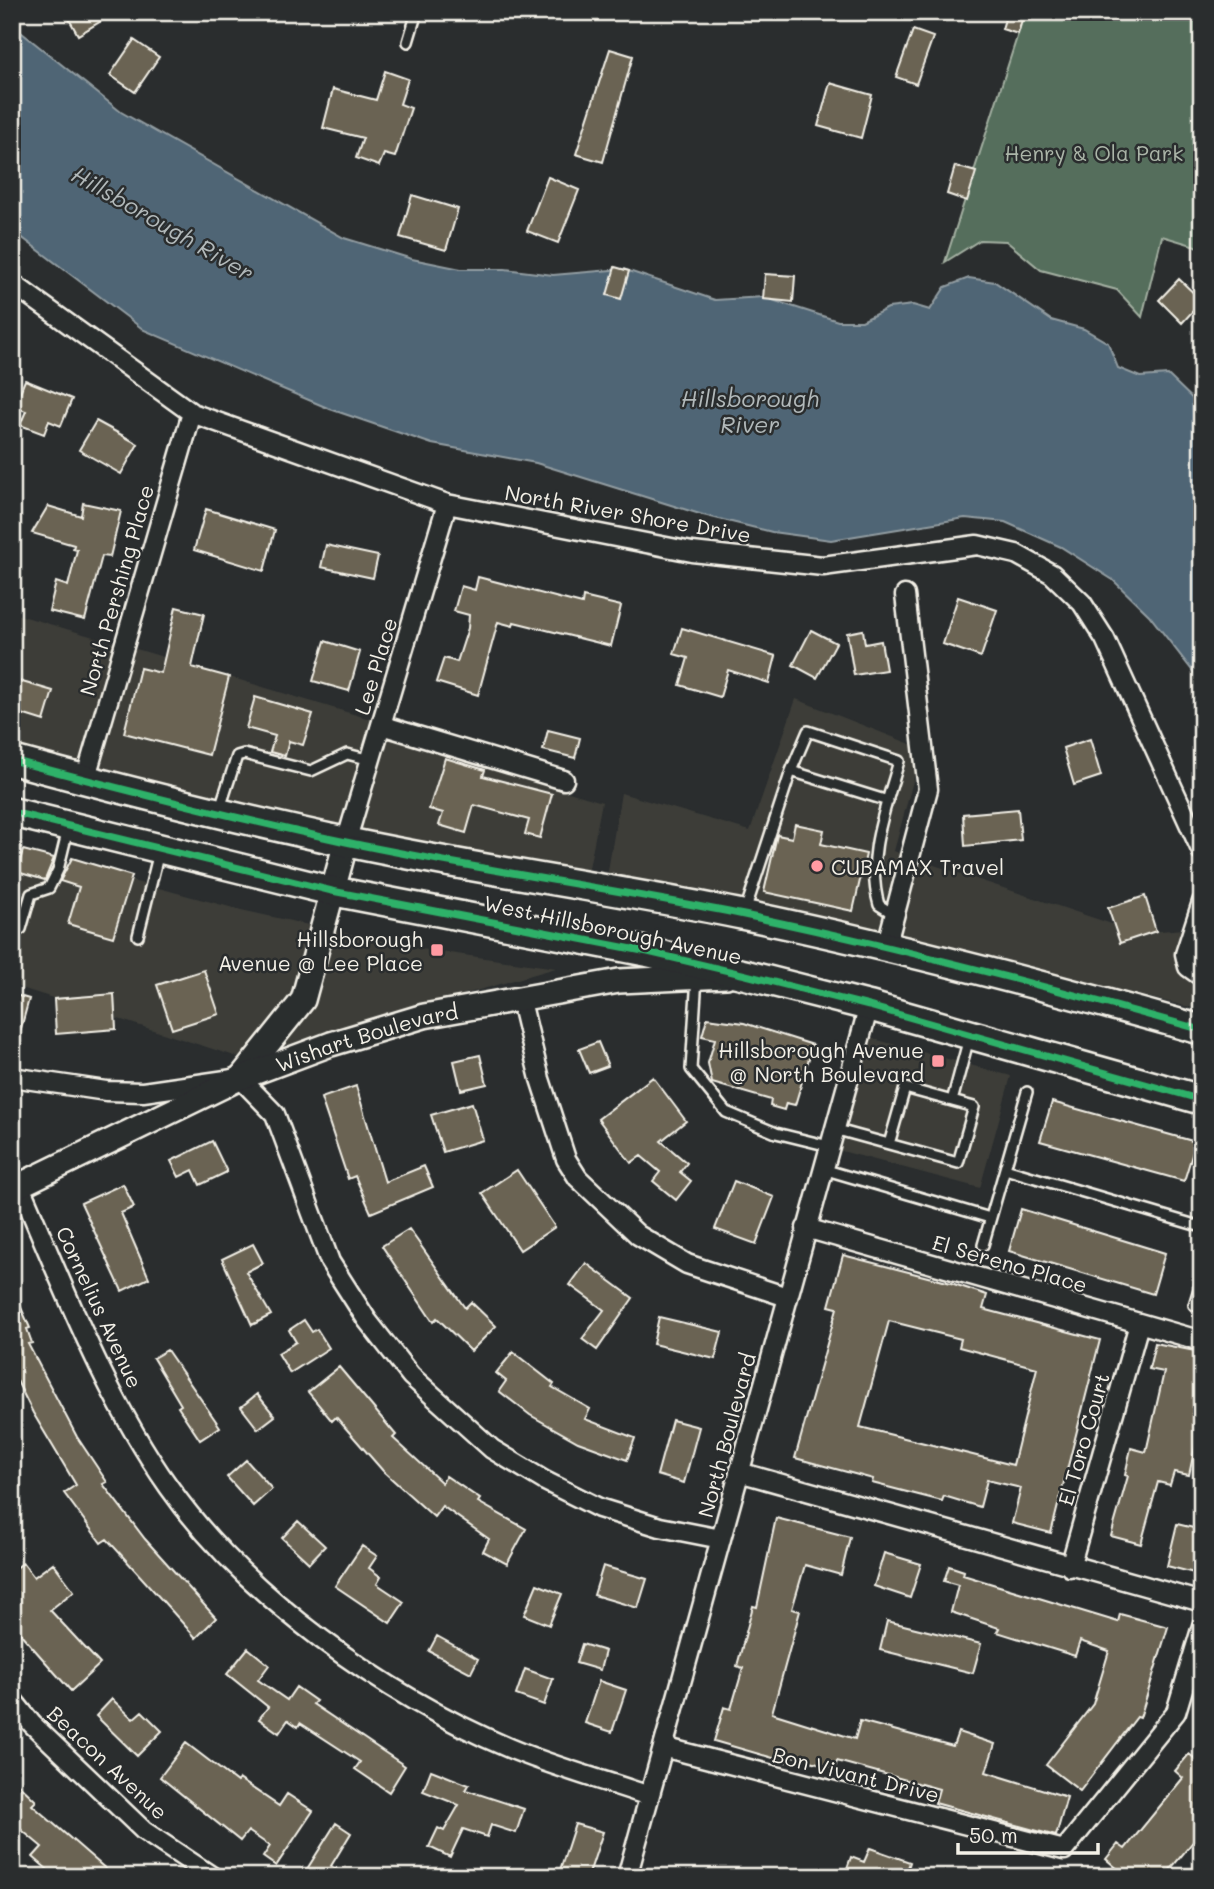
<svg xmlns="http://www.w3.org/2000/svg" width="1214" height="1889" font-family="Mali,sans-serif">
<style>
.built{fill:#3d3e39}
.green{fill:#546e5c;stroke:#a4b0a2;stroke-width:2}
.water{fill:#506574;stroke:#929da2;stroke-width:2}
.building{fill:#6a6453;stroke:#f4f1e8;stroke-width:2;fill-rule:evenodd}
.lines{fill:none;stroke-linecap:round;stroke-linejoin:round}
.service-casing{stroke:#f4f1e8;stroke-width:14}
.minor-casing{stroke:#f4f1e8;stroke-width:23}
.tertiary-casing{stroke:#f4f1e8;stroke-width:28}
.primary-casing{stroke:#f4f1e8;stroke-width:33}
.service{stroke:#2a2d2e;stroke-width:9}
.minor{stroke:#2a2d2e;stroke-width:18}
.tertiary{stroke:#2a2d2e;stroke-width:23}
.primary{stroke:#2a2d2e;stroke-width:28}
.cycleway-casing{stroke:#2a2d2e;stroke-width:11}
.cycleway{stroke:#2db169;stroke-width:7}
.poi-dot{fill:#ff9aa2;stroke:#2a2d2e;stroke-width:2.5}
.labels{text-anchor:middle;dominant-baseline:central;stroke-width:5;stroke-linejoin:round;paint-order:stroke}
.park-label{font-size:21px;fill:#acb6a9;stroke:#2a2d2e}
.street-label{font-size:21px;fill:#f4f1e8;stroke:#2a2d2e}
.poi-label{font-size:21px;fill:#f4f1e8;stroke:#2a2d2e;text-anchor:end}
.water-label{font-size:23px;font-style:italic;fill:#b2b9ba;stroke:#2a2d2e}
</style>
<rect width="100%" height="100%" fill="#2a2d2e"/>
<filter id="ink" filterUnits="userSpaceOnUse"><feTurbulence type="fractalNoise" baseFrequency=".0143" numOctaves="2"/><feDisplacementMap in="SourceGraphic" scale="14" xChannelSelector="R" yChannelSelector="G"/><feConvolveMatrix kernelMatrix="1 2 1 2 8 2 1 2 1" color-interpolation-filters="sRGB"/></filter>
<g filter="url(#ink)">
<path class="built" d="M12,613L114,643L79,764L12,745Z
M133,648L373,720L341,825L269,811L98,769Z
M796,699L913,745L916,770L894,851L901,854L880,933L607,877L621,793L750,831Z
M388,738L602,802L588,873L360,829Z
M12,849L241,910L313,926L294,995L245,1057L241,1058L12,985Z
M919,860L1139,933L1183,929L1176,952L1178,970L1192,985L1202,988V1010L899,938Z
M332,930L414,948L556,968L280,1047Z
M870,1038L1011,1076L980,1188L838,1150Z"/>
<path class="green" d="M1025,12H1202V248L1162,236L1142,317L1117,290L1041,270L1006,241L980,240L945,262Z"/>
<path class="water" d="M12,25L121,112L344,238L412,259L461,269H505L553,275L623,269L715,300L763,297L838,321H862L888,308L913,305L930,310L945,287L969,278L995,282L1051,320L1084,329L1108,343L1118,368L1140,377L1168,375L1202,408V683L1149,615L1113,580L1061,547L1005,522L965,518L831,540L772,532L703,515L536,463L432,444L330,409L144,330L12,230Z"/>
<path class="building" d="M65,12H116L78,35Z
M1007,12H1024L1018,34L1002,29Z
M913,30L933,37L916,84L896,77Z
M134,40L159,57L135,92L110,75Z
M610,49L633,56L603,162L576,154Z
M385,71L408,79L400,104L411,108L395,157L384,154L379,166L356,158L363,138L323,128L333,89L376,100Z
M830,83L872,95L861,138L818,126Z
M955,166L976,172L967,201L947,194Z
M548,177L579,190L558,243L527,231Z
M412,195L458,209L446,250L400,237Z
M615,267L629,271L621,299L607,295Z
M765,274L795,276L793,302L763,299Z
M1179,279L1202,301L1182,323L1159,300Z
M25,380L72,399L61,426L49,421L44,434L20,425L26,411L14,407Z
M96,421L138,444L121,474L79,450Z
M83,503L121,511L110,557L102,556L85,620L49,611L56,582L68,586L77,550L73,549L74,545L32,533L48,506L81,516Z
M206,509L275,530L264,571L194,550Z
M326,545L378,556L373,578L321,567Z
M478,577L582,604L583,597L621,606L611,646L514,622L513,626L498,622L478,695L436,682L444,658L457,662L468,628L469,615L454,611L461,586L475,590Z
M958,597L997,610L981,657L943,644Z
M176,607L204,614L192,667L229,677L209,755L124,733L140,668L161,673Z
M682,628L776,656L769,683L728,670L720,697L680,685L688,658L674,654Z
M811,630L836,643L817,678L793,665Z
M863,630L865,644L881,641L886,670L854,675L847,633Z
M325,641L360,652L349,691L313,681Z
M12,679L53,691L44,721L12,711Z
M255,697L313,714L303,745L289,741L285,756L270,752L275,736L246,728Z
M548,730L580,738L575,758L543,750Z
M1090,739L1101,776L1074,785L1063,748Z
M445,758L485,770L483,776L552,794L540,838L525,834L529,820L474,805L466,833L439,825L443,813L429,809Z
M1018,809L1021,840L965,846L963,814Z
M795,824L824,830L821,844L866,854L853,911L764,892L777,835L792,838Z
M23,850L54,858L45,880L17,872Z
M72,858L132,876L113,937L68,924L79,887L60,881Z
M1145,896L1156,931L1120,943L1108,908Z
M204,970L219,1014L172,1029L157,985Z
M12,994L29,999L17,1043L12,1042Z
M114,994L116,1029L56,1034L54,999Z
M707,1018L744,1023L813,1045L795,1105L786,1103L784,1110L770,1106L771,1100L712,1083L708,1063L715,1039L702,1036Z
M598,1042L608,1066L589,1073L579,1049Z
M480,1055L487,1084L461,1090L454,1061Z
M653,1077L686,1121L661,1141L687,1163L680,1172L691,1181L676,1200L653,1181L660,1172L641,1156L631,1163L598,1119Z
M356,1086L385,1182L424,1166L433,1187L371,1213L355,1176L348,1179L321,1098Z
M1052,1102L1196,1142L1184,1181L1040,1141Z
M472,1103L483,1140L443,1152L431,1115Z
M212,1141L227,1172L200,1185L193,1170L179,1177L171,1161Z
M517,1170L555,1227L520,1250L482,1193Z
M734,1181L774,1197L756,1244L715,1229Z
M123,1184L134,1207L121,1213L149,1278L122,1291L81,1203Z
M1021,1209L1165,1253L1153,1294L1009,1251Z
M409,1229L465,1308L471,1302L496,1326L471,1351L437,1318L433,1322L382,1246Z
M253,1244L263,1263L246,1272L271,1315L252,1325L222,1259Z
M843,1255L951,1283L987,1295L983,1309L1100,1340L1051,1533L1012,1523L1021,1488L987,1480L980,1507L944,1496L942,1501L872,1483L873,1479L795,1458L837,1308L829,1306ZM889,1321L961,1339L959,1347L1037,1368L1013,1465L860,1427Z
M586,1263L633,1298L597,1350L582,1339L604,1310L570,1285Z
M12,1287L30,1328L27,1329L32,1343L28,1344L77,1437L107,1482L103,1484L145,1539L216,1618L196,1638L107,1539L101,1543L64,1493L76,1485L33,1413L12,1371Z
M659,1317L722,1332L715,1359L653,1344Z
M304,1320L312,1332L317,1329L329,1348L290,1373L278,1353L296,1342L289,1330Z
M1155,1343L1200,1352L1197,1366L1202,1367V1415L1189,1475L1174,1472L1170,1485L1158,1482L1141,1544L1111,1536L1128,1476L1125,1475L1131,1448L1146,1452L1164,1372L1149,1369Z
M167,1350L220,1427L200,1440L178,1407L181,1405L153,1358Z
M513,1352L554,1384L552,1387L590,1409L585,1419L635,1438L627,1460L578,1442L530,1415L499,1391L506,1381L496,1373Z
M339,1367L396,1435L393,1438L442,1483L446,1476L480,1499L478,1502L526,1529L507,1564L483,1551L489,1539L442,1506L434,1517L383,1471L336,1417L332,1421L308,1392Z
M257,1394L275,1416L258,1429L241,1407Z
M672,1420L699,1427L684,1483L657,1475Z
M246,1460L272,1489L253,1506L227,1477Z
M776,1518L850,1537L841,1575L805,1565L792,1609L800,1611L772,1713L855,1739L860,1721L953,1746L958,1732L995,1744L986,1772L1067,1797L1056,1836L935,1803L939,1789L837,1761L835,1768L790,1755L787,1762L714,1741L724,1707L731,1709L743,1668L737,1666L753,1606L757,1607Z
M298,1521L325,1546L309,1563L282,1538Z
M1177,1524L1202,1530V1560L1197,1559L1194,1573L1167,1566Z
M362,1546L377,1556L369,1568L381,1577L377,1584L404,1602L390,1623L335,1586Z
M884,1553L921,1564L910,1598L874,1586Z
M23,1563L34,1577L53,1563L74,1591L50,1610L100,1664L71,1691L12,1624V1571Z
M603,1566L647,1579L638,1608L594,1595Z
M949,1566L964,1571L963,1575L1118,1622L1120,1614L1168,1627L1140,1718L1137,1717L1080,1791L1046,1765L1093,1704L1109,1651L1080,1641L1075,1656L997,1632L999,1628L951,1612L958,1585L944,1581Z
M537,1584L562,1594L549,1625L524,1615Z
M887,1621L981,1644L973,1673L880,1650Z
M437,1636L478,1659L471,1673L429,1651Z
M582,1644L605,1651L600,1670L576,1663Z
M248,1648L269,1665L258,1680L287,1700L296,1687L316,1701L313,1704L405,1766L389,1792L355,1769L360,1762L300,1723L298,1727L288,1720L279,1733L259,1719L268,1707L227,1674Z
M525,1669L553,1679L544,1705L516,1695Z
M599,1681L626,1690L612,1732L585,1723Z
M112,1699L133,1719L142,1711L162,1731L137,1756L96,1716Z
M186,1743L237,1782L239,1779L279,1806L287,1794L313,1811L276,1866L263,1857L270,1846L248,1831L240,1841L160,1777Z
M1189,1754L1202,1764V1831L1164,1877H1127L1106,1859L1118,1844L1125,1849L1183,1778L1175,1771Z
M431,1770L469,1785L466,1790L524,1809L516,1833L491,1825L487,1837L463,1829L450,1857L429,1847L438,1828L444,1831L459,1805L423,1791Z
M12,1778L36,1801L32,1805L115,1877H56L33,1857L42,1847L12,1822Z
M336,1823L351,1833L331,1866L348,1877H302Z
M575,1824L603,1832L588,1877L560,1870Z
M870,1848L910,1862L905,1877H844L851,1857L864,1862Z"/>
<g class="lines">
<g class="service-casing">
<path id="service" d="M408,42L417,12
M791,771L888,801
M220,808L237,756L244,754L311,771L347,754L371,760
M745,911L791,771L808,731L899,761C886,808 865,856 879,905L895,915
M21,929L31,894L49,888L58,870L68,829
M138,936L159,852
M697,977L691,1069L726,1112L776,1133L829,1146
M952,1101L969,1038
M834,1129L958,1163L974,1107L905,1088L889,1144
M823,1169L990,1218
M1005,1169L1202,1227
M983,1245L1027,1092
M1194,1305L1202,1279"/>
</g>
<g class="minor-casing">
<path id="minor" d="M12,283L192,413L447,504L692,552L823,566L977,545L1016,554L1052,574L1082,603L1105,639L1202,852
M381,725L564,780
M85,780L192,413
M346,842L447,504
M1202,902L1185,954L1188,967L1202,977
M886,947L928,789L905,595
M520,997L540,1079L566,1159L578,1178L638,1235L687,1264L787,1297
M12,1077L106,1091L143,1092L240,1078L275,1114L330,1262L367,1320L411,1376L492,1449L545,1481L599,1508L660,1527L721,1539
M19,1184C64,1287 104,1395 169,1487C246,1597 386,1696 509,1748C554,1767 603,1780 649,1796
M806,1228L1202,1341
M739,1472L1202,1602
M1070,1567L1139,1324
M12,1699L32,1724L144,1831L213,1877
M663,1747L1064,1850L1176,1712L1202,1626
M627,1877L869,1006"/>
</g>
<g class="tertiary-casing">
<g id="tertiary">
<path d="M242,1076L303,1000L346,842"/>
<path id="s1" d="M12,1189L240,1078L331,1044L424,1016L619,981L726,976"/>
</g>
</g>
<g class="primary-casing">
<path id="primary" d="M12,760C123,790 234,818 346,842C478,870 612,888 744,915C898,947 1050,987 1202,1030
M12,812L332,891L648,952L746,975L869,1006L1202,1100"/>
</g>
<use href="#service" class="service"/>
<use href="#minor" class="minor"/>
<use href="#tertiary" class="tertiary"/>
<use href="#primary" class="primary"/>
<g class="cycleway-casing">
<path id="cycleway" d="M12,760C123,790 234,818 346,842C478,870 612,888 744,915C898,947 1050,987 1202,1030
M12,812L332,891L648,952L746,975L869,1006L1202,1100"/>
</g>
<use href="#cycleway" class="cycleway"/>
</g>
</g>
<g class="poi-dot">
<circle cx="817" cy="866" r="7"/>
<rect x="430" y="943" width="14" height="14" rx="3.5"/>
<rect x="931" y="1054" width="14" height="14" rx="3.5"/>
</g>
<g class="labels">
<g class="park-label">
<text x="1094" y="152">Henry &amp; Ola Park</text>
</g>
<g class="street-label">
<text transform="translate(628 513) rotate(10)">North River Shore Drive</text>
<text transform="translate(116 590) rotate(-74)">North Pershing Place</text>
<text transform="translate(375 666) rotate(-73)">Lee Place</text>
<text transform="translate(613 929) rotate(12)">West Hillsborough Avenue</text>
<text stroke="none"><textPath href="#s1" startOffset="387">Wishart Boulevard</textPath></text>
<text transform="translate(1010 1263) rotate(16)">El Sereno Place</text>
<text transform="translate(100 1307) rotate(65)">Cornelius Avenue</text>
<text transform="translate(726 1435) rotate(-75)">North Boulevard</text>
<text transform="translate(1083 1439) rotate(-74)">El Toro Court</text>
<text transform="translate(108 1762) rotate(43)">Beacon Avenue</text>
<text transform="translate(856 1774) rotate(14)">Bon Vivant Drive</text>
</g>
<g class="poi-label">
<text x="831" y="866" text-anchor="start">CUBAMAX Travel</text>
<text x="423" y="938">Hillsborough<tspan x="423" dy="24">Avenue @ Lee Place</tspan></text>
<text x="924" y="1049">Hillsborough Avenue<tspan x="924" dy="24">@ North Boulevard</tspan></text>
</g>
<g class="water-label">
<text transform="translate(163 223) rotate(30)">Hillsborough River</text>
<text x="750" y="398">Hillsborough<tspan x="750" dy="26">River</tspan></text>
</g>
</g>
<rect width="1214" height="1889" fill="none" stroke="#2a2d2e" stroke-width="42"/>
<rect x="21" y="21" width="1172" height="1847" fill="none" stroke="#f4f1e8" stroke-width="2.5" filter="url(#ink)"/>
<path d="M958 1843v10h140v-10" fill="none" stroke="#f4f1e8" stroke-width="3.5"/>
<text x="969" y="1843" font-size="21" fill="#f4f1e8" stroke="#2a2d2e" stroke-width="5" paint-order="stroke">50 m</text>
</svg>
